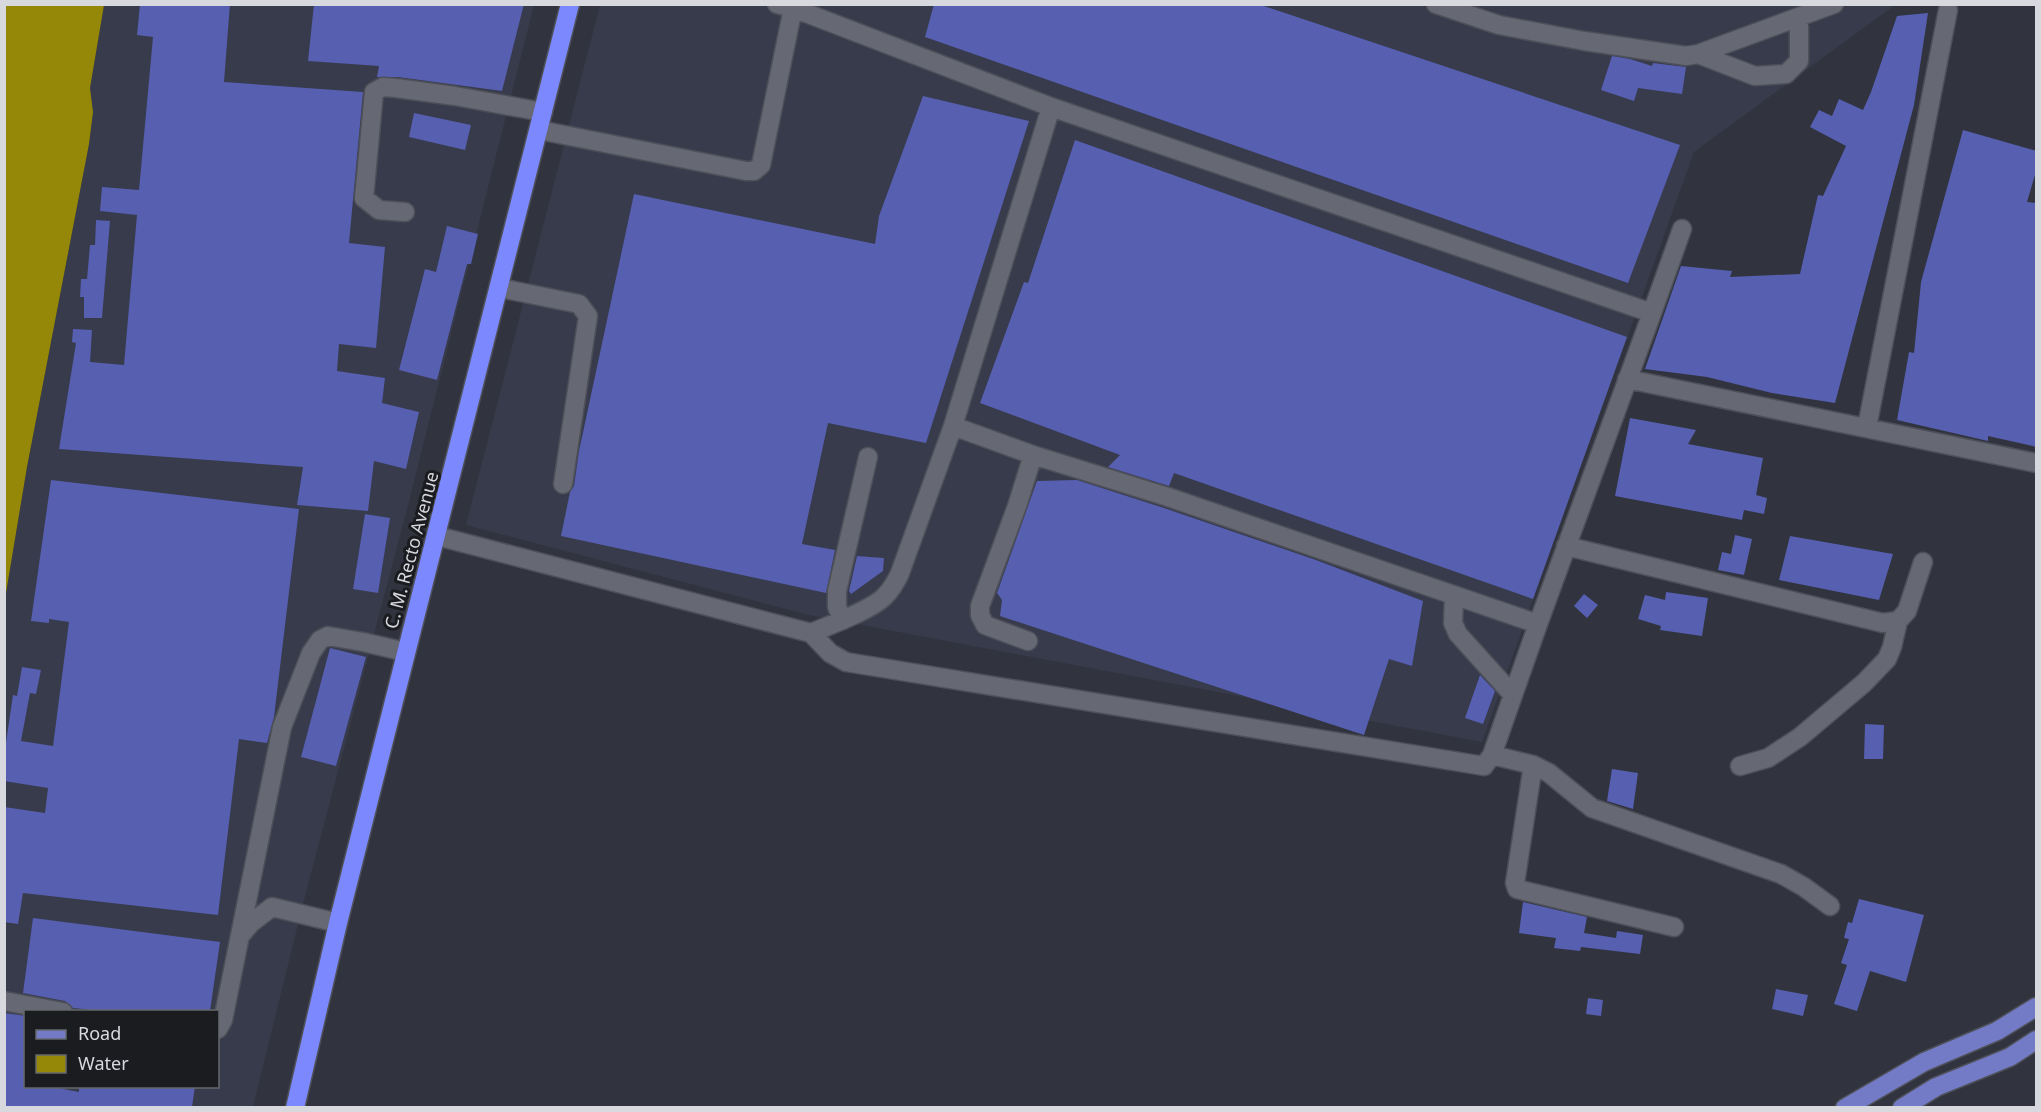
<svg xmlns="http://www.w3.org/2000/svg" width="2041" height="1112" font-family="'Noto Sans',sans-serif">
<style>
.built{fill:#383b4b;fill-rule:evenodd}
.water{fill:#958708}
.building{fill:#565fb0}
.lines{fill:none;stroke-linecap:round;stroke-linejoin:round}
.minor-casing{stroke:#4e5059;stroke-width:21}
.major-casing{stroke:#4e5059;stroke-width:21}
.highway-casing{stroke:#4e5059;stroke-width:21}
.minor{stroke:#666874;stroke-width:18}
.major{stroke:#737bc6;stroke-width:18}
.highway{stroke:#7c88fd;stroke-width:18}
.labels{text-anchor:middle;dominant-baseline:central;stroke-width:6;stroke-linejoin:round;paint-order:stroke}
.street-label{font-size:18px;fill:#d7d9df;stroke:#1b1c20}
</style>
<rect width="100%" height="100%" fill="#31343e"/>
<path class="built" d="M104,5H534L407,509L303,904L253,1107L5,1108V599L27,467L89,144L93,112L90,88ZM26,1012H218V1086H26Z
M600,5H1895L1694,152L1482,742L809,615L466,525Z"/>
<path class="water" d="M5,4L104,5L90,88L93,112L89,144L27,467L5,599Z"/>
<path class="building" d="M140,4H230L224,82L363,92L349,243L385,247L376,348L339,344L337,371L385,378L382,403L419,412L406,469L374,461L368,511L297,505L303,467L59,449L76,343L72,342L73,329L92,330L90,362L124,365L137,215L100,211L102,187L139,190L153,37L137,35Z
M314,4H524L502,91L398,77H377L379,66L308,61Z
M934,4H1258L1680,145L1628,283L925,37Z
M1928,13L1914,105L1835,403L1772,393L1707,377L1645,369L1681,266L1732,271L1730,277L1800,274L1818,195L1823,196L1846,146L1810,127L1819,110L1832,116L1839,99L1863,110L1871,92L1897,16Z
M1612,56L1630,59L1652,66L1653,63L1686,67L1682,94L1638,88L1634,101L1601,90Z
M923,96L1029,121L926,443L828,423L802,544L835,550L826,593L561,536L570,492L574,486L579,451L634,194L875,244L879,216Z
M414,113L471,125L465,150L409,137Z
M1963,130L2037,151V168L2027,202L2037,203V447L1988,436V441L1897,420L1909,352L1914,353L1921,282Z
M1075,140L1627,337L1533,599L1174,473L1169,486L1108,467L1120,455L980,403L1024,282L1028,283Z
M96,220L110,221L102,318H84V297H80L81,279H87L90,245H95Z
M447,226L478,234L471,264H467L437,380L399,370L425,269L436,272Z
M1630,418L1696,430L1688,444L1763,458L1756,495L1767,498L1764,514L1744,510L1742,520L1615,496Z
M51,480L299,509L274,717L267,743L239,739L218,915L23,893L18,924L4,922V807L45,813L48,788L4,781V756L13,695L17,696L22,667L41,670L36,694L30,693L21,741L53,746L69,622L49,619V623L31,621Z
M1077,480L1164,508L1316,560L1423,601L1412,666L1389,659L1364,735L1000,616L1002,600L997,593L1037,481Z
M365,514L390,518L378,593L353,589Z
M1735,535L1752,539L1744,575L1718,570L1722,552L1731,554Z
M1790,536L1893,554L1879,600L1779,580Z
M857,556L884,558L883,571L851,594L849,591Z
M1666,592L1708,598L1702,636L1660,630L1661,626L1638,619L1645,595L1665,600Z
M1584,594L1598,605L1587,618L1574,606Z
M330,648L366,657L336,766L301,757Z
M1480,675L1495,691L1483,724L1465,718Z
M1865,724L1884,725L1883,759H1864Z
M1612,769L1638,773L1633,809L1607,801Z
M1859,899L1924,915L1906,982L1870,971L1857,1011L1834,1004L1847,965L1841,963L1849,939L1844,938L1848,922L1852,923Z
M1523,902L1587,917L1584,933L1616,938L1617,931L1643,935L1640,954L1581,947L1580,951L1554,948L1556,938L1519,933Z
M33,918L220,942L210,1011H103L73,1008L65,1001L23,993Z
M1776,989L1808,995L1803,1016L1772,1009Z
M1588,998L1603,1000L1601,1016L1586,1014Z
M4,1013L26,1016V1086H48L79,1092V1086H195L192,1107H4Z"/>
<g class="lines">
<g class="minor-casing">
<path id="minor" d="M1436,4L1499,25L1584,41L1686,56L1698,54L1834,4
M793,8L1051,107
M1698,54L1755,76L1786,74L1799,61V18
M539,130L746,171H754L761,165L793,8L777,4
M405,212L379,210L364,198L374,92L383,87L396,88L455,96L543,112
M500,288L579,304L588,316L563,484
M1627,379L2036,463
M953,426L1033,455L1168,497L1538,624
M1867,427L1948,10
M437,536L811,633C830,625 871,610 884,597C891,590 896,582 900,573L953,426L1051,107L1652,313L1682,229
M1566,546L1883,623L1898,621L1907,611L1923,562
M1454,596L1453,623L1458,634L1513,695
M843,620L837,607V591L868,457
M811,633L830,653L846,662L1484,766L1492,755L1538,624L1652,313
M1028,641L985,625L980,615V606L1017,506L1033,455
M1492,755L1533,765L1549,773L1592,808L1781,874L1804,887L1830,906
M1533,765L1515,883L1517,889L1674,927
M1740,766L1768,758L1800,737L1864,683L1887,659L1892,647L1898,621
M240,936L251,923L272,907L338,923
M4,1001L63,1012
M218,1029L223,1020L282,727L311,653L320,640L328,636L363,642L406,652"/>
</g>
<g class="major-casing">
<path id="major" d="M1845,1108L1924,1062L1997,1031L2036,1007
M1902,1108L1936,1087L2010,1057L2036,1040"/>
</g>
<g class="highway-casing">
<path id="highway" d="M295,1108L338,923L570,4"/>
</g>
<use href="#minor" class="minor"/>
<use href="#major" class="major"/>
<use href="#highway" class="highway"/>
</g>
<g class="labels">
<g class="street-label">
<text transform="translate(411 550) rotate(-75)">C. M. Recto Avenue</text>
</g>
</g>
<rect width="2041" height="1112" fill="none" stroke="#d7d9df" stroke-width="12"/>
<rect x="24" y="1010" width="195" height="78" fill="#1b1c20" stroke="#66686c" stroke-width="1.5"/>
<rect x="36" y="1030" width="30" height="9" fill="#737bc6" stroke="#66686c" stroke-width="1.5"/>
<text x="78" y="1040" font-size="18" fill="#d7d9df">Road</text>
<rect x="36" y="1055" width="30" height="18" fill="#958708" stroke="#66686c" stroke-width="1.5"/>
<text x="78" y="1070" font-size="18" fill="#d7d9df">Water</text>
</svg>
